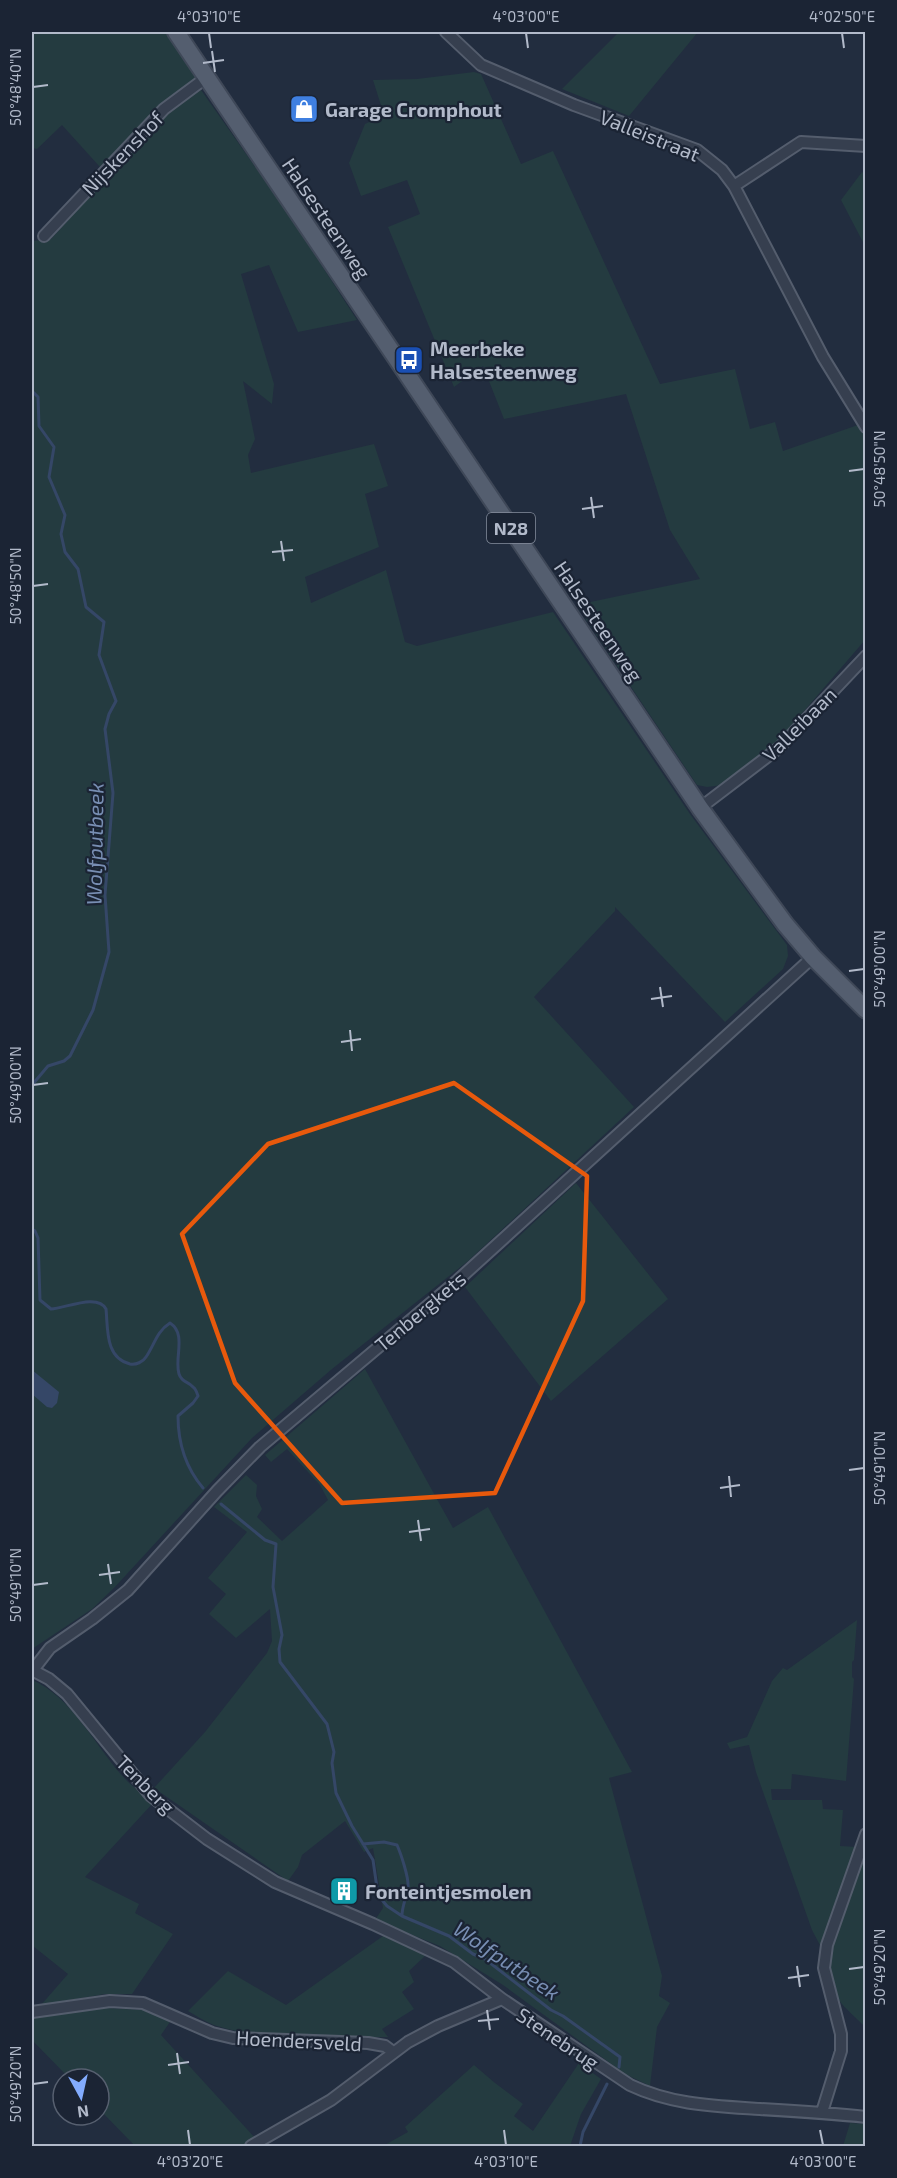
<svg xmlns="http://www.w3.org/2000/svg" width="897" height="2178" font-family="'Exo 2',sans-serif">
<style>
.green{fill:#243b40}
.water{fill:#354767}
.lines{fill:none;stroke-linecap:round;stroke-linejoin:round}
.stream{stroke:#354767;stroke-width:3}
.street-casing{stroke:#545d6d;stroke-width:14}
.primary-casing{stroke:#3f4858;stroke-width:20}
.street{stroke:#363f4f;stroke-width:10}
.primary{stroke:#545e6f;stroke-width:16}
.marked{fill:none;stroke:#e8590c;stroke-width:4.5;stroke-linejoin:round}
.ticks{fill:none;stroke:#b2baca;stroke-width:2}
.labels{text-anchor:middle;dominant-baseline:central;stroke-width:4.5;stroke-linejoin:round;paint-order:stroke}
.shield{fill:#1b2434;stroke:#858d9d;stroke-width:1.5}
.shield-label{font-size:18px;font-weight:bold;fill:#b2baca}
.poi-label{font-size:20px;font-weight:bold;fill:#b2baca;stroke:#1b2434;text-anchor:start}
.street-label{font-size:20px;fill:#b2baca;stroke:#1b2434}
.water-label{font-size:21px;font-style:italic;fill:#788eb3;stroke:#1b2434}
.neatline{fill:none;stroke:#b2baca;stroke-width:2}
.ticks-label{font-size:15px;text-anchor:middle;fill:#b2baca}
</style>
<rect width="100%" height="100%" fill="#222d3f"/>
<path class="green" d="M32,32H167L198,77L162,105L100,167L62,125L37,149L32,148Z
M619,32H698L629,116L562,89Z
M474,72L481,74L521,164L553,151L660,384L735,369L750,429L775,422L783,451L858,425L865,436V640L774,746L723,785L707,787L697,785L576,605L700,579L670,530L626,394L504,419L483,366L454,387L388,227L420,214L407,180L361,196L349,163L365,124L384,115L373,80L417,79Z
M201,90L285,209L357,320L298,332L269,265L241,274L274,384L272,404L243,381L255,439L248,455L251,473L374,444L388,486L365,494L379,547L305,577L311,603L386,570L405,642L417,646L553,612L690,814L787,945L788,956L783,969L725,1022L615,907V911L534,997L634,1107L468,1261L332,1369L252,1438L114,1588L92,1609L32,1649V241L51,239L141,140L167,115Z
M862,172L865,174V246L841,200Z
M576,1183L668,1299L551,1401L465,1287Z
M365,1369L453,1528L488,1507L632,1772L609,1778L662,1976L659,1996L670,2003L657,2027L650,2086L625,2074L503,1985L440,1946L375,1920L383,1908L373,1848L364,1852L345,1821L302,1855L298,1867L288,1881L154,1788L205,1732L267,1653L272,1641L270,1609L236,1638L209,1614L226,1594L208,1578L247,1532L214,1507L246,1475L257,1485L256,1496L262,1509L257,1517L282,1541L328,1500L320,1485L287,1449L271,1462L265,1455Z
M857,1620L854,1660L852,1662V1677L854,1679L846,1781L792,1774L791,1789H771L772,1800H822L823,1809L843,1810L840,1846L857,1847L821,1947L812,1930L756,1772L749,1745L730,1749L727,1743L747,1737L772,1681L783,1668L787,1670Z
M32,1680C73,1697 97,1750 128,1782C136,1789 145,1796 153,1803L85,1877L139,1904L135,1913L173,1934L132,1994H105L41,2005L68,1974L33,1946L32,1947Z
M865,1853V2027C857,2018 846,2010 839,2000C814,1967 853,1889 865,1853Z
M383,1936L426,1955L409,1971L414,1982L402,1992L414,2009L382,2029L388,2037C336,2036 266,2042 217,2026C207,2023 197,2016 188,2011L228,1971L286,2005Z
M106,2008L145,2010L172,2019L161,2035L256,2139L244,2146H135L99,2109V2079H70L32,2040V2018Z
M579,2063L601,2079L581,2114L570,2146H383L408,2132L405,2127L474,2065L495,2083L523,2104L514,2116L533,2131Z
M850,2123L865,2124V2140L863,2146H843Z"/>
<path class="water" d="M32,1370L59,1392L57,1403L52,1408L47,1407L32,1394Z"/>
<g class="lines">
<path class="stream" d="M32,391L38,397L39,426L54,447L49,477L65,515L61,534L65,552L78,569L86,607L104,622L99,655L116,701L109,714L105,729L113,793L105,895L109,952L93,1010L70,1056L64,1061L48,1066L32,1085
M32,1229L35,1231L38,1238L40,1300L51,1309C66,1308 98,1293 106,1309C108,1329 105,1358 130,1364C136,1365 143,1362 146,1357C155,1344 156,1332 170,1323C187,1334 174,1358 179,1374C182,1383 188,1381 193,1387C196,1389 197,1393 198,1396L193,1403L178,1416C178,1443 186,1468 203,1488
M221,1504L265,1540L276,1544L273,1587L282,1635L279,1649L280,1662L327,1724L334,1752L332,1763L336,1793L352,1826L373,1860L378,1895L387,1906L402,1916L449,1936L473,1954L485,1959L551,2010L563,2016L620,2057L619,2067
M363,1844L384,1842L397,1845C401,1854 409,1878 408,1887C407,1897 402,1905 402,1916
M580,2146L583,2132L607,2084"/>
<g class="street-casing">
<path id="street" d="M446,32L481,65L574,105L697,150L722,170L734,186L823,357L866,427
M734,186L801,142L866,146
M44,236L164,109L207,77
M700,808L780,747L866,656
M32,1670L49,1679L67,1694L151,1796L207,1839L275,1882L373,1924L454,1962L502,1999L630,2085C672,2105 715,2106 760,2109C795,2111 830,2113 866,2117
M33,1670L50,1648L92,1619L128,1590L217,1491L260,1447L458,1280L813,957
M32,2012L110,2001L143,2003L212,2033L233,2038L368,2043L385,2046L393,2052
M822,2112L841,2051V2034L824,1968L827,1945L866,1834
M251,2146L331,2100L408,2042L438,2026L502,1999"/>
</g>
<g class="primary-casing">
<path id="primary" d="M176,32L700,808L785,924L813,957L866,1010"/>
</g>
<use href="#street" class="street"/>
<use href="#primary" class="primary"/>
</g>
<path class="marked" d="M454,1083L587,1176L583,1301L495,1493L342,1503L235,1383L182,1234L268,1144Z"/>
<path class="ticks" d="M209,33L211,48M526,33L528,48M842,33L844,48M212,51L215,72M203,63L224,60M33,87L48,85M849,471L864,469M591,497L594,518M582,509L603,506M281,541L284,561M272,552L293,550M33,586L48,584M849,971L864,969M660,987L663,1007M651,999L672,996M350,1030L352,1051M341,1042L361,1039M33,1085L48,1083M849,1470L864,1468M729,1476L731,1497M720,1488L740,1485M418,1520L421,1541M409,1532L430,1529M108,1564L111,1584M99,1575L120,1572M33,1585L48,1583M797,1966L800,1987M849,1969L864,1967M788,1978L809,1975M487,2010L490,2030M478,2021L499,2019M177,2053L180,2074M168,2065L189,2062M33,2084L48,2082M188,2130L190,2145M504,2130L506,2145M820,2130L823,2145"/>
<defs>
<g id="shop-square" transform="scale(1.5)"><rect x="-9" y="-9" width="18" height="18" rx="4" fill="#3f7fe0" stroke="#1b2434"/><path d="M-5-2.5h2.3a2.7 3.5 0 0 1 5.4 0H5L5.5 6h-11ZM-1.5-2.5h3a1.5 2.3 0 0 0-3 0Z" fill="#fff"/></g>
<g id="bus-square" transform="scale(1.5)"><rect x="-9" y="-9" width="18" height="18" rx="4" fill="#1a4fb4" stroke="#1b2434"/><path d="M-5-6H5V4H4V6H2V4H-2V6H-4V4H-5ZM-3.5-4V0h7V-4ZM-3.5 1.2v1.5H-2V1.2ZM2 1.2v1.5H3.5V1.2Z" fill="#fff"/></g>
<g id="building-square" transform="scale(1.5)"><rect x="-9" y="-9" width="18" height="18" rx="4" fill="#0f9aa8" stroke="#1b2434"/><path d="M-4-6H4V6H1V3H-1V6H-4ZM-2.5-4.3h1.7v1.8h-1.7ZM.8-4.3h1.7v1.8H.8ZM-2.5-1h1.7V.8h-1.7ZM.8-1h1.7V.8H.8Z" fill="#fff"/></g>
</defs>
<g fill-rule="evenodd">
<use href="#shop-square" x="304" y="109"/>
<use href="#bus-square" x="409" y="360"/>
<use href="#building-square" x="344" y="1891"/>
</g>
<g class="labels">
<rect class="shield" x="487" y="513" width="48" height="30" rx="4.5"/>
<g class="shield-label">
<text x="511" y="528">N28</text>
</g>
<g class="poi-label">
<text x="325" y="109">Garage Cromphout</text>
<text x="430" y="348">Meerbeke<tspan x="430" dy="23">Halsesteenweg</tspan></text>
<text x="365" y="1891">Fonteintjesmolen</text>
</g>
<g class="street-label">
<text transform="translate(650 135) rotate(22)">Valleistraat</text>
<text transform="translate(122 153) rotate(-46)">Nijskenshof</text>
<text transform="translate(327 218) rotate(56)">Halsesteenweg</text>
<text transform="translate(599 621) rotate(56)">Halsesteenweg</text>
<text transform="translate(799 724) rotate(-45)">Valleibaan</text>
<text transform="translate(420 1311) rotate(-40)">Tenbergkets</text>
<text transform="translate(146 1784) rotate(45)">Tenberg</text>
<text transform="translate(558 2038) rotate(34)">Stenebrug</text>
<text transform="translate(299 2040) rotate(3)">Hoendersveld</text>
</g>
<g class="water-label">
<text transform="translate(94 844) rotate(-89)">Wolfputbeek</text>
<text transform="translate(507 1960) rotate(34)">Wolfputbeek</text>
</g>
</g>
<rect width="897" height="2178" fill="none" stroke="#1b2434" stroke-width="66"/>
<g transform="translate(81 2097) rotate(172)"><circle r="28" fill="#1b2434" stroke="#576070" stroke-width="1.5"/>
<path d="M0-4.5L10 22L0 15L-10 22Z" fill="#83acfe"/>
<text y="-9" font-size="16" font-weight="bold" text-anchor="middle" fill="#b2baca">N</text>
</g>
<rect x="33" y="33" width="831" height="2112" class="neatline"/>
<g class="ticks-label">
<text x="209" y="22">4°03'10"E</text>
<text x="526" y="22">4°03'00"E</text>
<text x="842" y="22">4°02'50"E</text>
<text transform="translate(16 87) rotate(-90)" y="5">50°48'40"N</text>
<text transform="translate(880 469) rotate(-90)" y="5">50°48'50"N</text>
<text transform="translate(16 586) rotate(-90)" y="5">50°48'50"N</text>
<text transform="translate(880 969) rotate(-90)" y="5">50°49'00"N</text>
<text transform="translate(16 1085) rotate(-90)" y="5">50°49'00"N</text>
<text transform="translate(880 1468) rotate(-90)" y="5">50°49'10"N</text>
<text transform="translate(16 1585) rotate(-90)" y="5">50°49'10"N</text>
<text transform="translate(880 1967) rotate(-90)" y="5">50°49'20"N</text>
<text transform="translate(16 2084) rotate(-90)" y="5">50°49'20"N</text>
<text x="190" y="2167">4°03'20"E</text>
<text x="506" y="2167">4°03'10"E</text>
<text x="823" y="2167">4°03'00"E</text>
</g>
</svg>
